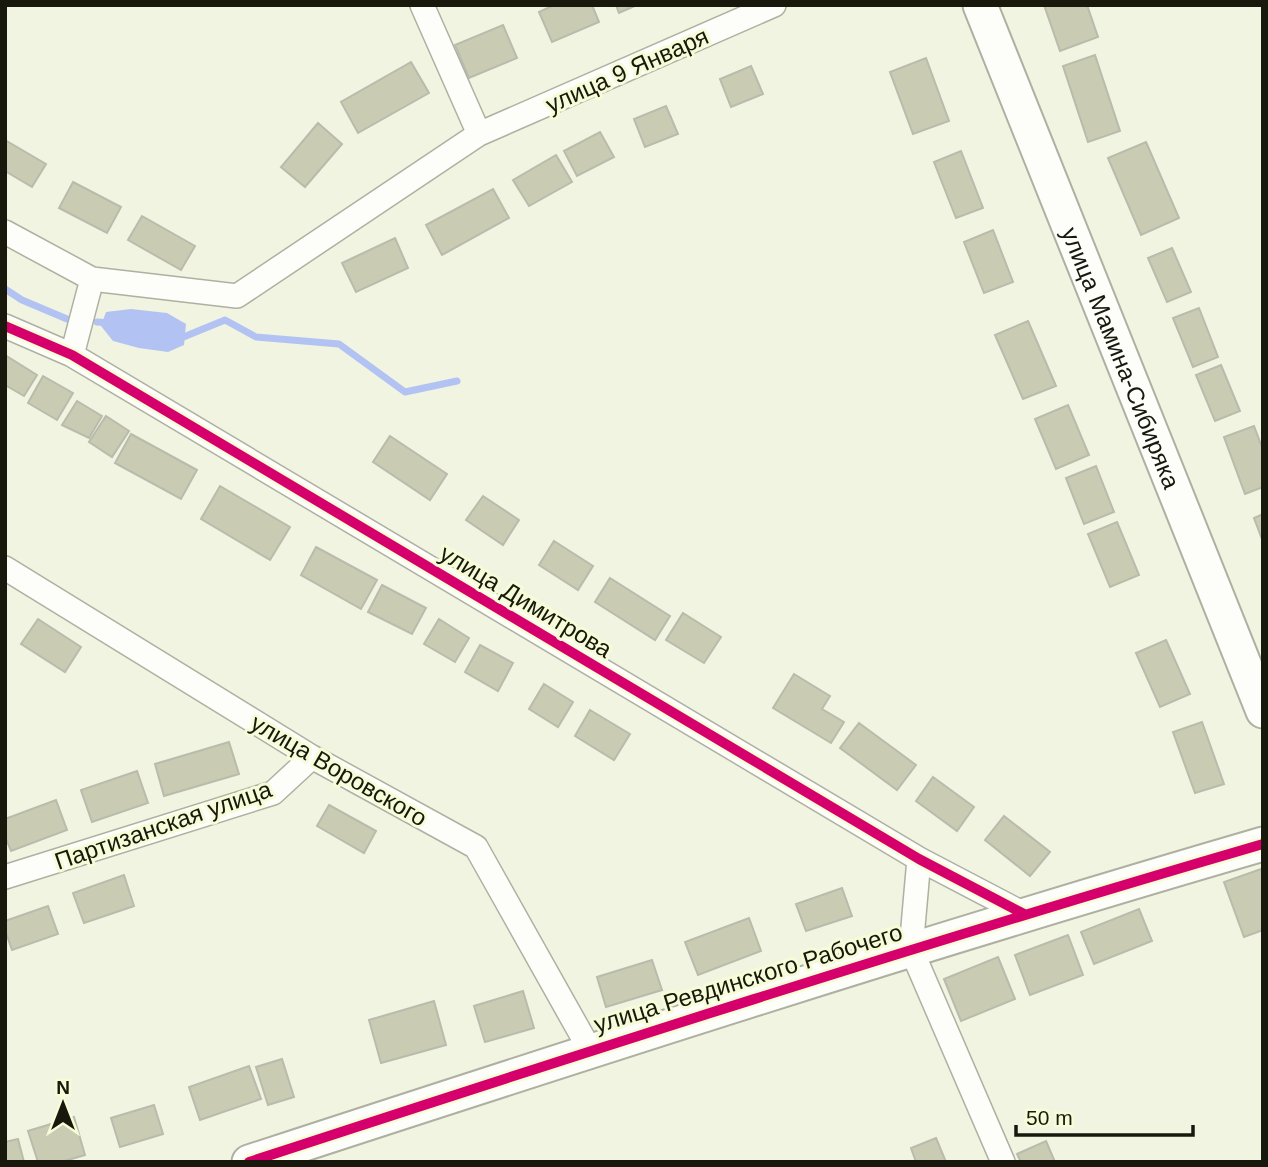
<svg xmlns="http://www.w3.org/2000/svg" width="1268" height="1167" font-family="Arial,sans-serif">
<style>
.water{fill:#b2c3f3}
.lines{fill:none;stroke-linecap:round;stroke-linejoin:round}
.stream{stroke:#b2c3f3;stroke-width:7}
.building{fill:#c9ccb2;stroke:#b9bbac;stroke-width:2}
.street-casing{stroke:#aeb1a1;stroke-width:26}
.secondary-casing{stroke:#aeb1a1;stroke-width:37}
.street{stroke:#fdfdfa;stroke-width:23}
.secondary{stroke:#fdfdfa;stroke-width:33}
.cycleway-casing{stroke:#f7fcd8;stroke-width:15}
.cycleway{stroke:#d6006c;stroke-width:10}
.labels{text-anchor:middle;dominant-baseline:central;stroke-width:6;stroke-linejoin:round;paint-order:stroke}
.street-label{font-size:24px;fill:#18190c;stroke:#f7fcd8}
</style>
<rect width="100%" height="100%" fill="#f1f4e0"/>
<path class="water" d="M131,309L167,313L186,324L184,345L168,352L139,348L113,341L101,326L106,312Z"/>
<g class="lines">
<path class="stream" d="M5,289L22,300L67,319
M97,322L111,323
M178,337L181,338L225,320L256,337L339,344L405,392L457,381"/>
</g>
<path class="building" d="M554,5H592L599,22L552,42L539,12Z
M616,5H637L619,13Z
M1044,5H1087L1098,37L1060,51Z
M503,25L517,58L469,78L455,45Z
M1095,55L1120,131L1088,142L1063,66Z
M926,58L949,121L913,134L890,72Z
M411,62L429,93L358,133L341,102Z
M751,66L763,94L731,107L720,79Z
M666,106L678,134L645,147L634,119Z
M318,123L342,144L305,187L281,167Z
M600,132L614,157L577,176L564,151Z
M5,140L46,164L32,187L5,171Z
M1146,142L1179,218L1141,235L1108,158Z
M961,151L983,208L956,218L934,162Z
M556,155L572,182L529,206L513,180Z
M73,182L121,207L107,233L59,208Z
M493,189L509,218L442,255L426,225Z
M142,216L195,246L181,270L128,240Z
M993,230L1013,282L984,293L964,242Z
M395,238L408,268L356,292L342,263Z
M1172,248L1191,292L1167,302L1148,258Z
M1199,308L1218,357L1193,367L1173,318Z
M1028,321L1056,386L1023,399L995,335Z
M5,355L37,375L24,396L5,385Z
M1221,365L1240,411L1215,421L1196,375Z
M43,376L73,393L57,420L28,403Z
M77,401L102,416L89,438L62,425Z
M1068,405L1089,455L1056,469L1035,419Z
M106,416L129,431L112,457L89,442Z
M1254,426L1263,450V487L1245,494L1224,437Z
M131,434L197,470L181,499L115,463Z
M390,436L447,474L430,500L373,462Z
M1096,466L1114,512L1084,524L1066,478Z
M220,486L290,527L270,560L201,519Z
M483,496L519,520L503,545L466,520Z
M1263,514V542L1254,518Z
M1117,522L1139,575L1110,587L1088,534Z
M554,541L593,566L578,590L539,565Z
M316,547L377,580L361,609L301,575Z
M610,578L670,616L655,640L595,602Z
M382,585L426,608L412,634L368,612Z
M683,613L721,637L704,663L666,640Z
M38,619L81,647L65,672L21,644Z
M439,619L469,638L455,662L424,644Z
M1166,640L1190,694L1160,707L1136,653Z
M480,645L513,663L498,691L465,672Z
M794,674L830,696L822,709L844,722L831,743L773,708Z
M544,684L573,702L558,727L529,709Z
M590,710L630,734L614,760L575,736Z
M1202,722L1224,784L1195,793L1173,732Z
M859,723L916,765L897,790L840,748Z
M229,742L239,774L164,796L155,764Z
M137,771L148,803L92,822L81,790Z
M933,777L974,807L957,831L916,801Z
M56,800L67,830L11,851L5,836V819Z
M329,805L376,831L364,853L317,826Z
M1004,816L1050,852L1030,876L985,840Z
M1261,869L1263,874V930L1244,937L1224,882Z
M124,875L134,906L84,923L73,893Z
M842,888L852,916L806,931L796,904Z
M48,906L58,934L12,950L5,930V921Z
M1139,909L1152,941L1094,964L1081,932Z
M749,918L761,951L698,975L685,942Z
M1068,935L1083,975L1030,995L1015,955Z
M998,957L1015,999L961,1021L944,979Z
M652,960L662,990L606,1007L597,977Z
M523,991L534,1028L485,1042L474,1006Z
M434,1001L446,1045L381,1063L369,1020Z
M282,1059L294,1097L268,1105L256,1067Z
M249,1066L261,1099L200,1120L189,1087Z
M154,1105L163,1134L120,1147L111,1118Z
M74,1117L85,1155L61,1162H38L28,1131Z
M936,1138L946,1162H916L911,1148Z
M18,1139L24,1162H5V1142Z
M1046,1141L1055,1162H1021L1017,1154Z"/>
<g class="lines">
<g class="street-casing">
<path id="street" d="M422,5L479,134
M5,232L92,279L237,296L479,134L774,5
M5,326L72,355L919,859L1024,914
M72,355L92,279
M5,568L312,757L476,847L590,1050
M919,859L911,949L1003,1162
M5,877L273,793L312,757"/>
</g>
<g class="secondary-casing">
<g id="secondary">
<path id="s1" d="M980,5L1263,711"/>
<path d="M249,1162C586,1052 923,943 1263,844"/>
</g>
</g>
<use href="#street" class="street"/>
<use href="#secondary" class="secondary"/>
<g class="cycleway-casing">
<path id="cycleway" d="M5,326L72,355L919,859L1024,914
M249,1162C586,1052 923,943 1263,844"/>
</g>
<use href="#cycleway" class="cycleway"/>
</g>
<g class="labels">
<g class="street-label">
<text transform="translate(627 70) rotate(-24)">улица 9 Января</text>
<text stroke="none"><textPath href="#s1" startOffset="380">улица Мамина-Сибиряка</textPath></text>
<text transform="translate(526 601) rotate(31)">улица Димитрова</text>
<text transform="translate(339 770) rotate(30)">улица Воровского</text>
<text transform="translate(163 825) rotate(-19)">Партизанская улица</text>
<text transform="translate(748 978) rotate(-17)">улица Ревдинского Рабочего</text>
</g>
</g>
<rect width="1268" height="1167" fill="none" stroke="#18190c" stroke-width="14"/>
<g transform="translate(63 1104)" stroke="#f7fcd8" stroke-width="5" paint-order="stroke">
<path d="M0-5L12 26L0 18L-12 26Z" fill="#18190c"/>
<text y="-10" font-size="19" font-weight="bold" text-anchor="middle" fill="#18190c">N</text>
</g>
<path d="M1016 1125v10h177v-10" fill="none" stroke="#18190c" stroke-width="3.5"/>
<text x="1026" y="1125" font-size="21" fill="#18190c" stroke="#f7fcd8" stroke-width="5" paint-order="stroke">50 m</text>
</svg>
